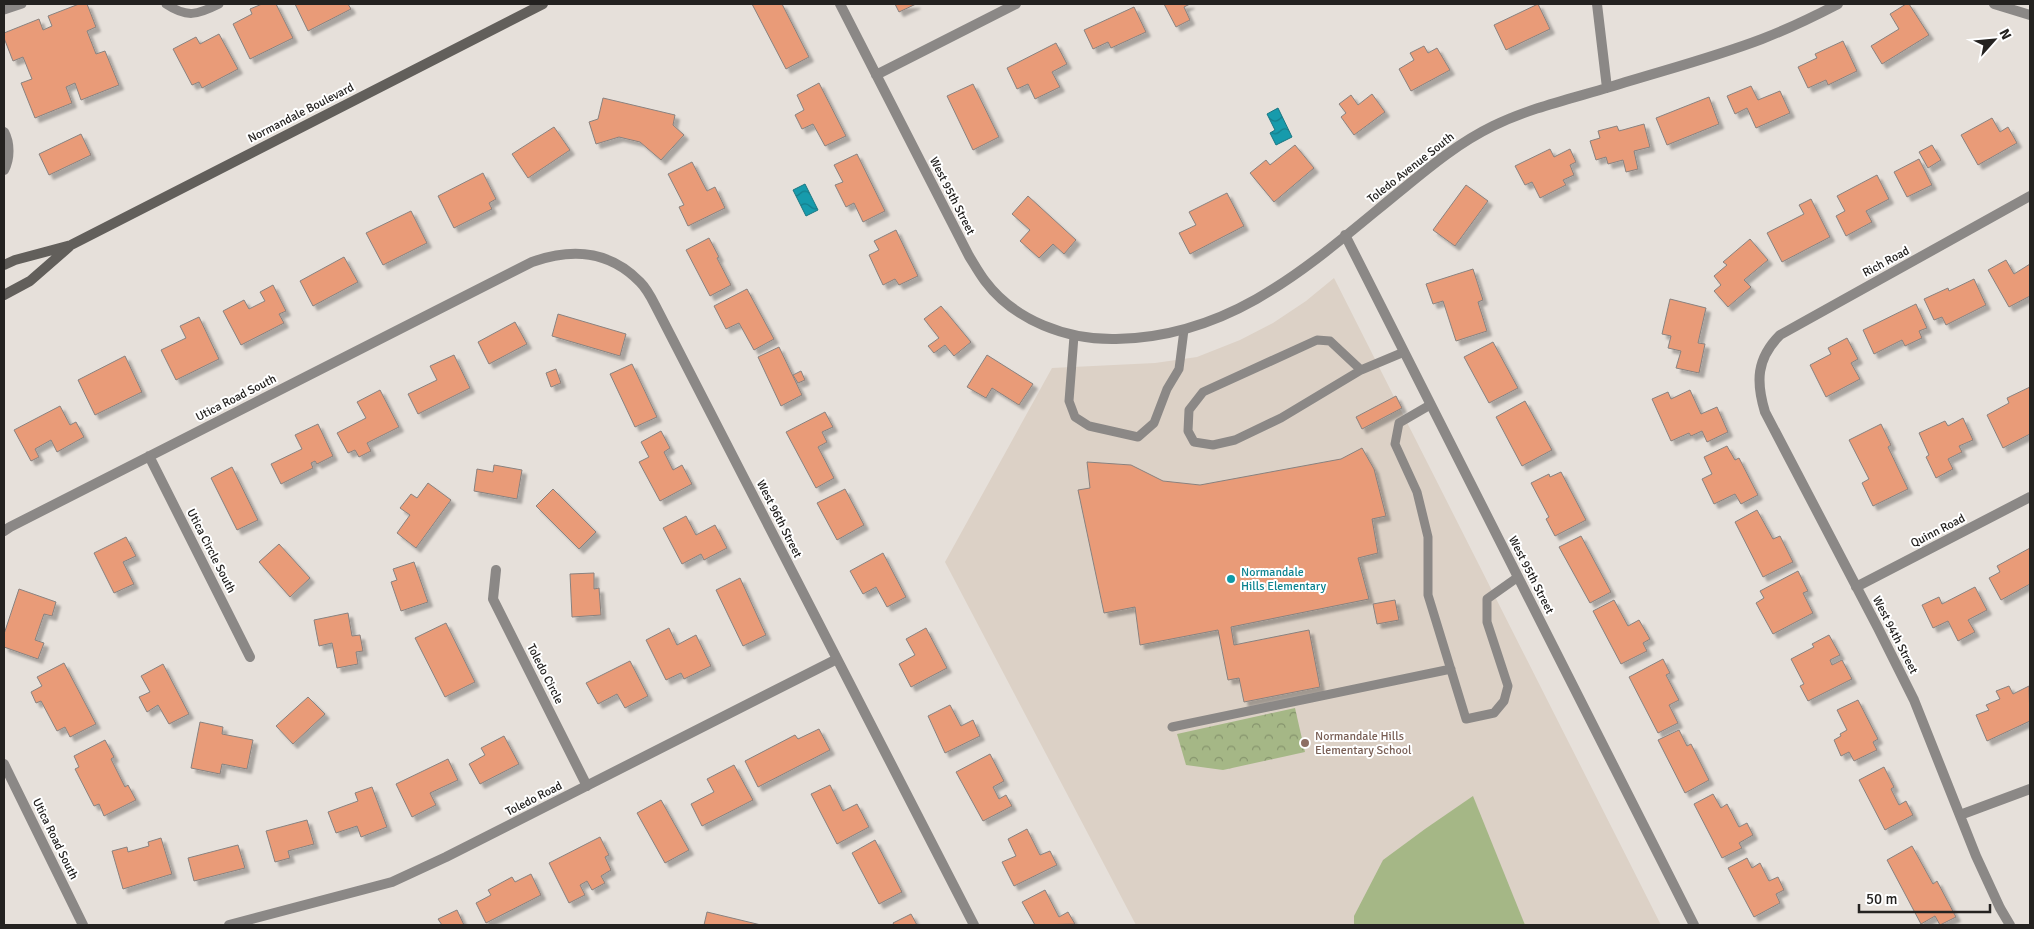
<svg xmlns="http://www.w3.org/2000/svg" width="2034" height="929" font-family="Signika,sans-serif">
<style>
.built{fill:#dcd1c6}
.grass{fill:#a5b786}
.park{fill:url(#park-crowns)}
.water{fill:url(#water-waves);stroke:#1b7782}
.building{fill:#e99b78;stroke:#89827f;filter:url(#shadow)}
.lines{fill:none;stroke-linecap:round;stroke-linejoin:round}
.lane{stroke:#8b8886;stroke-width:9}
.street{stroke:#8b8886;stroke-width:10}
.secondary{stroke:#625f5b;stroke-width:10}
.culture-dot{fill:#0f9aa8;stroke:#fff;stroke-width:2}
.education-dot{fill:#8d6e63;stroke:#fff;stroke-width:2}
.labels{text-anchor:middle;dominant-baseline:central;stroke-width:4;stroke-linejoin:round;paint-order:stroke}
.street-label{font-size:12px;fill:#242220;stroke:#fff}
.culture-label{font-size:12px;fill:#0d838f;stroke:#fff;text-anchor:start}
.education-label{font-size:12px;fill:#785e54;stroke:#fff;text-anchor:start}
</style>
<defs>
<pattern id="park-crowns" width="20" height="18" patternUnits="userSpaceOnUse" patternTransform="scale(1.25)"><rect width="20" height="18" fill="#a5b786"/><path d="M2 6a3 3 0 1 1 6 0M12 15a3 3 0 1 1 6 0" fill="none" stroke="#86946d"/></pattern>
<pattern id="water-waves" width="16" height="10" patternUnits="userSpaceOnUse" patternTransform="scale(1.25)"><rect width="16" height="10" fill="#179bac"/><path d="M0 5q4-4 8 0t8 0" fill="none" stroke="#157e8c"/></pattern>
<filter id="shadow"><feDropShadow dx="4.5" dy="4.5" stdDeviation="1" flood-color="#0004"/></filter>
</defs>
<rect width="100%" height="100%" fill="#e6e0da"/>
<path class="built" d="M1334,278L1661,925H1136L945,562L1052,368L1155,363L1197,357L1240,340L1273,323L1306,301Z"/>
<path class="grass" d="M1473,796L1525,925H1354V916L1383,860L1425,829Z"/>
<path class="park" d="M1295,708L1305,752L1223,770L1186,765L1177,734Z"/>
<path class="water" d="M1278,108L1292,137L1276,145L1270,133L1275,130L1267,114Z
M805,184L818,210L806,216L793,190Z"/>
<path class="building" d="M79,4H87L96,27L87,31L96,54L105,51L119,85L81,100L75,83L66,87L72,103L35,118L21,83L32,79L23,57L13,61L4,38V33L39,19L43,30L52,26L48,16Z
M262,4H276L293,38L250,59L233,24L252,14L250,9Z
M295,4H348L351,9L308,31Z
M752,4H782L809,57L786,69Z
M895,4H916L899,12Z
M1164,4H1190L1184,7L1190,20L1176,27Z
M1538,4L1550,29L1506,50L1494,25Z
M1906,4H1909L1929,35L1882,64L1871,46L1899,29L1890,14Z
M1134,7L1146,32L1111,48L1108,42L1093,49L1084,30Z
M219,34L238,69L202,88L199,82L192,85L173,49L196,37L200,44Z
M1843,41L1857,71L1828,85L1826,80L1808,88L1798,67L1817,58L1815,54Z
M1056,43L1067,64L1052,72L1060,87L1035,99L1028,84L1017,89L1007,68Z
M1424,46L1428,53L1437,48L1450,70L1411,91L1399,69L1414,60L1410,53Z
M819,83L846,136L825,146L813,124L802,129L795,115L804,110L797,95Z
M973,84L999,137L973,150L947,96Z
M1751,86L1758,100L1780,91L1790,113L1756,128L1747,108L1735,114L1727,96Z
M1372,94L1385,112L1354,135L1341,117L1346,113L1339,104L1351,95L1358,105Z
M1709,97L1719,124L1667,145L1656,118Z
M603,98L675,115L673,125L684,135L661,160L640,142L619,137L596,144L589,122L598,119Z
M1992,118L2000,132L2008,127L2017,143L1978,165L1961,135Z
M1644,124L1650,147L1634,151L1638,169L1626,172L1623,160L1608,164L1606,157L1596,160L1590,141L1600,138L1598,131L1617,126L1619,131Z
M554,127L570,150L528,178L512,154Z
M81,134L91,155L49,175L39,154Z
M1295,145L1314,168L1274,202L1250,173L1266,160L1270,165Z
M1932,145L1941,160L1928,168L1919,152Z
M1550,149L1554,157L1570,149L1576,162L1570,165L1574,175L1563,180L1566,185L1540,198L1532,182L1525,185L1515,166Z
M857,154L885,211L863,222L854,203L846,207L835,185L843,182L834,165Z
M1919,159L1932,185L1907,197L1894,172Z
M692,162L707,191L715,187L725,208L688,226L679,207L684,205L668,174Z
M483,173L496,199L489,203L492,209L454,228L438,196Z
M1877,175L1889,199L1866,211L1872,222L1846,236L1836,216L1845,211L1837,196Z
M1466,185L1488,201L1455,246L1433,230Z
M1227,193L1244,226L1190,254L1179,233L1196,225L1189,212Z
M1028,196L1076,240L1064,254L1053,244L1039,258L1020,241L1030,230L1012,214Z
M1811,199L1830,237L1782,262L1767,233L1804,214L1799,205Z
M411,211L427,243L383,265L366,233Z
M896,230L918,276L899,285L895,279L883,285L869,255L879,250L874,241Z
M709,238L719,257L717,258L731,285L710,296L686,250Z
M1750,239L1768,260L1744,280L1751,287L1728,307L1714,291L1721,285L1714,276L1727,265L1723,262Z
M344,257L358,282L313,306L300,281Z
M2006,260L2014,274L2030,264V296L2009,307L1988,270Z
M1473,269L1483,300L1478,302L1487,331L1456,341L1443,301L1433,304L1426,284Z
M1974,279L1986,305L1946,325L1942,317L1934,320L1924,299L1948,288L1949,291Z
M273,285L286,311L279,314L284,323L241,345L223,311L244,300L249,309L265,301L260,292Z
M747,289L774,339L754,350L739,323L726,329L714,306Z
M1670,299L1706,308L1698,343L1705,344L1699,373L1676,368L1681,351L1668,348L1671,336L1662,334Z
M1916,304L1927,328L1919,331L1922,338L1905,346L1902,340L1874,354L1863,330Z
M941,306L971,342L954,356L945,345L934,353L928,346L939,338L924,319Z
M558,314L626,334L620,356L552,336Z
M199,317L219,359L176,380L161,350L186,338L180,326Z
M515,322L527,344L489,364L478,342Z
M1847,338L1858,359L1851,363L1860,379L1826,397L1810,365L1831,354L1828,348Z
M1493,342L1518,388L1489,403L1464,357Z
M779,347L802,395L781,406L758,357Z
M454,355L470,388L418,414L408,394L437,380L430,366Z
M987,355L1033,384L1019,405L992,388L986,398L967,387Z
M125,356L142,392L95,415L78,380Z
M632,364L657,417L635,427L610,374Z
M556,369L561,383L551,387L546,373Z
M801,371L805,380L798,383L793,375Z
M2030,387V434L2003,448L1987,415L2009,403L2007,398Z
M380,390L399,427L367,443L371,451L359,457L355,450L348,453L337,433L366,418L357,402Z
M1690,390L1701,414L1717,407L1728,432L1707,442L1702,431L1691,436L1689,433L1671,441L1652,399L1668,392L1671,399Z
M1396,396L1402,408L1362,429L1356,417Z
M1525,401L1552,450L1522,466L1496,417Z
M60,406L70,425L76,422L84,437L57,452L51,440L35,449L39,457L31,461L14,430Z
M825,412L833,427L822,432L827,442L818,447L834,478L816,488L786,432Z
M1963,418L1973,440L1959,446L1962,452L1948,459L1953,469L1936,478L1926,457L1929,455L1919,433L1945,421L1948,426Z
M318,424L333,456L317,464L315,461L311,463L313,468L281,484L271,464L302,449L295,435Z
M1881,424L1891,445L1888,447L1908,489L1873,506L1862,483L1869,479L1849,440Z
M661,431L670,448L664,452L673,470L682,465L692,484L660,501L639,462L649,457L641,442Z
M1727,446L1735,460L1739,458L1758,495L1741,504L1735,494L1714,504L1702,479L1712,474L1704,457Z
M1362,448L1374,469L1386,516L1372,519L1378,553L1358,558L1369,599L1231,627L1234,645L1309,630L1320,687L1244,702L1239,678L1228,680L1218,630L1140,645L1135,607L1104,613L1078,490L1090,488L1087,462L1131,465L1163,481L1200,485L1341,459Z
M494,465L522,470L517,499L474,491L477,469L493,472Z
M232,467L258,520L237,530L211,478Z
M1561,472L1586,520L1555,536L1546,519L1549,517L1531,483L1549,474L1550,477Z
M428,483L451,500L416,548L397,533L410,515L400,508L411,494L417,498Z
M553,489L596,532L579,549L536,506Z
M845,489L864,525L837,540L817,503Z
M1757,510L1773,539L1780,536L1793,562L1763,577L1735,522Z
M686,516L696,535L715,525L727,548L704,560L701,554L682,564L663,528Z
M1581,536L1611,592L1590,603L1559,547Z
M126,537L136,556L123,562L134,584L114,593L94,553Z
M279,544L310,578L290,597L259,562Z
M2030,548V584L2001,600L1989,578L2000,572L1997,566Z
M883,553L906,597L887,607L876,587L863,594L850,571Z
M414,562L428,602L401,611L391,582L397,580L393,569Z
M1798,571L1808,591L1803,593L1813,613L1773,634L1756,603L1764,598L1760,591Z
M594,573V589L599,588L601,615L572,617L570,574Z
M740,578L766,635L743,646L716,590Z
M1975,587L1987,610L1968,620L1975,632L1958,641L1948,621L1933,628L1922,605L1939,597L1942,604Z
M19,589L56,602L52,616L44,614L35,640L44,643L38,659L4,647V634Z
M1395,600L1399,620L1377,624L1373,604Z
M1614,600L1628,626L1639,620L1650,639L1643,643L1647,651L1621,664L1593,611Z
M348,613L352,636L360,635L363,651L356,652L358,664L337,668L332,643L319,646L314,620Z
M446,623L475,682L445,697L415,638Z
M669,628L677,645L696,635L711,666L684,679L681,673L666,680L646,640Z
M926,628L947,668L911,687L899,664L915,655L906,639Z
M1829,635L1840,655L1830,660L1832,665L1842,660L1852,679L1808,701L1800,686L1804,684L1791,659L1814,647L1812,644Z
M1663,659L1670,673L1666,675L1679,700L1669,705L1678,723L1658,733L1629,677Z
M630,661L648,696L625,708L617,694L598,704L586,683Z
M64,663L96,724L70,737L65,727L57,731L41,701L36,703L31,692L42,686L37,677Z
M163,664L189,714L169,724L158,705L147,712L139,697L150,692L141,676Z
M2009,686L2013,694L2029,686L2030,721L1987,741L1976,715L1989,710L1986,705L2000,699L1996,691Z
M308,697L325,714L293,744L276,726Z
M1858,700L1878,739L1873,742L1877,750L1854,761L1849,752L1841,756L1834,740L1841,736L1840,734L1847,730L1837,710Z
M950,705L961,726L973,720L980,736L945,753L928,716Z
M200,722L223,727L222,734L253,740L247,769L222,764L220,774L191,768Z
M819,729L830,750L758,787L745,761L795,735L798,739Z
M1679,730L1687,746L1691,744L1709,780L1685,793L1658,740Z
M504,736L519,764L480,784L469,764L485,755L481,748Z
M105,740L114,757L111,759L125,787L128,785L136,800L104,816L99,804L94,806L75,769L79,767L74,756Z
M990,754L1004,781L993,787L999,799L1006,795L1012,806L983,821L956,772Z
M448,759L458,780L430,793L436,805L412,817L396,784Z
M734,765L753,800L702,826L691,804L714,792L707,779Z
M1884,767L1894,787L1891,789L1899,805L1906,801L1913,815L1885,830L1859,780Z
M830,785L843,811L857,804L869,827L837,844L811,794Z
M372,787L387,827L361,837L357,826L336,833L328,812L358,801L355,793Z
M1713,794L1721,808L1727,804L1739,827L1747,823L1753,835L1739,843L1742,848L1722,858L1694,804Z
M661,800L689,850L665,863L637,813Z
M307,820L314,844L288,851L290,858L275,862L266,831Z
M1027,829L1040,855L1050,851L1057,865L1014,886L1002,862L1016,856L1008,839Z
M600,837L609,855L605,857L611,870L601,876L605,883L592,890L587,881L580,885L585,895L569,903L549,863Z
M161,838L172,874L123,889L112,851L127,847L128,852L149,846L148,842Z
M875,840L902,892L879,904L852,853Z
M238,845L245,868L194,881L188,858Z
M1912,846L1933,884L1937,881L1956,917L1940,925L1935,916L1921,924L1887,860Z
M1747,858L1752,868L1760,863L1769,881L1778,877L1784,890L1776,894L1780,903L1754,917L1728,868Z
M531,874L541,895L486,923L476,903L491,895L488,890L512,877L515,882Z
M1045,890L1059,917L1068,912L1075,924L1035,925L1022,902Z
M457,910L464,925H442L438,919Z
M707,912L761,925H704Z
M911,914L917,925H894L893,923Z"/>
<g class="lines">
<path class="lane" d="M166,4C187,18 197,15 219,4
M4,10L22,4
M1074,336L1069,401L1075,417L1089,426L1138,437L1154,423L1167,389L1179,369L1184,330
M1361,370L1330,341L1317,340L1203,392L1189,410L1188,431L1194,442L1213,445L1235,440L1281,418L1361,370L1404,352
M1430,405L1399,423L1395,444L1417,492L1428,537V595L1466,719L1494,713L1504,701L1508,686L1487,622V599L1518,577
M1172,727L1451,669"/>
<path class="street" d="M840,4L969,256C974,264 979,273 985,281C1015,321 1067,340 1116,339C1237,337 1315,260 1404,188C1432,165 1460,142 1493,126C1530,108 1570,99 1610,87C1661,71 1712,58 1762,39C1788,29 1813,17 1838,4
M1597,4L1607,88
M1994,4L2030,15
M876,75L1016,4
M4,132C10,143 10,159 4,170
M1345,235L1694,925
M149,456L250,657
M4,531L10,527L532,262C572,248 609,250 640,282C646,288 651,297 655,305L974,925
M496,570L493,599L587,786
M1856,587L2030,497
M4,764L83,925
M1960,815L2030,789
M229,925L392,882L446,857L837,659
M2010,925L2000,908L1976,856L1914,700L1878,628L1765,412C1756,382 1756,359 1780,335L2030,196"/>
<path class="secondary" d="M4,265L15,260L71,245L543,4
M4,295L30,281L69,247"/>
</g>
<circle class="culture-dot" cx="1231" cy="579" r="5"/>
<circle class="education-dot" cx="1305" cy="743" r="5"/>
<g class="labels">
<g class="street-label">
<text transform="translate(301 113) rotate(-27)">Normandale Boulevard</text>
<text transform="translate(1411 168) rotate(-38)">Toledo Avenue South</text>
<text transform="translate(952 196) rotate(63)">West 95th Street</text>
<text transform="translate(1886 262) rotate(-28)">Rich Road</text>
<text transform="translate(236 398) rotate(-27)">Utica Road South</text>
<text transform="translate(779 519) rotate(63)">West 96th Street</text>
<text transform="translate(1938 531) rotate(-27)">Quinn Road</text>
<text transform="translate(211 551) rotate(63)">Utica Circle South</text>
<text transform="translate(1531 575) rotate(63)">West 95th Street</text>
<text transform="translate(1895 635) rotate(63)">West 94th Street</text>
<text transform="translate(545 674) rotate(63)">Toledo Circle</text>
<text transform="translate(534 799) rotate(-27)">Toledo Road</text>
<text transform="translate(55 839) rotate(64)">Utica Road South</text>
</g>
<g class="culture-label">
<text x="1241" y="572">Normandale<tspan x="1241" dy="14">Hills Elementary</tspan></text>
</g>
<g class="education-label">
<text x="1315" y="736">Normandale Hills<tspan x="1315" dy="14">Elementary School</tspan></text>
</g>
</g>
<rect width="2034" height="929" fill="none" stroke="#242220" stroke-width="10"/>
<g transform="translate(1994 40) rotate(63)" stroke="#ffffff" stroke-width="4" paint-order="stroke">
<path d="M0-4L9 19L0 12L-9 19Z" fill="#242220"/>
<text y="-8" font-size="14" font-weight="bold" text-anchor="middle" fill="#242220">N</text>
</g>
<path d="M1859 904v8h131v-8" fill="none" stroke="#242220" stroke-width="2.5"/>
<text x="1866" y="904" font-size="15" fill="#242220" stroke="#ffffff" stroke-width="4" paint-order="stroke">50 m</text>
</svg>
